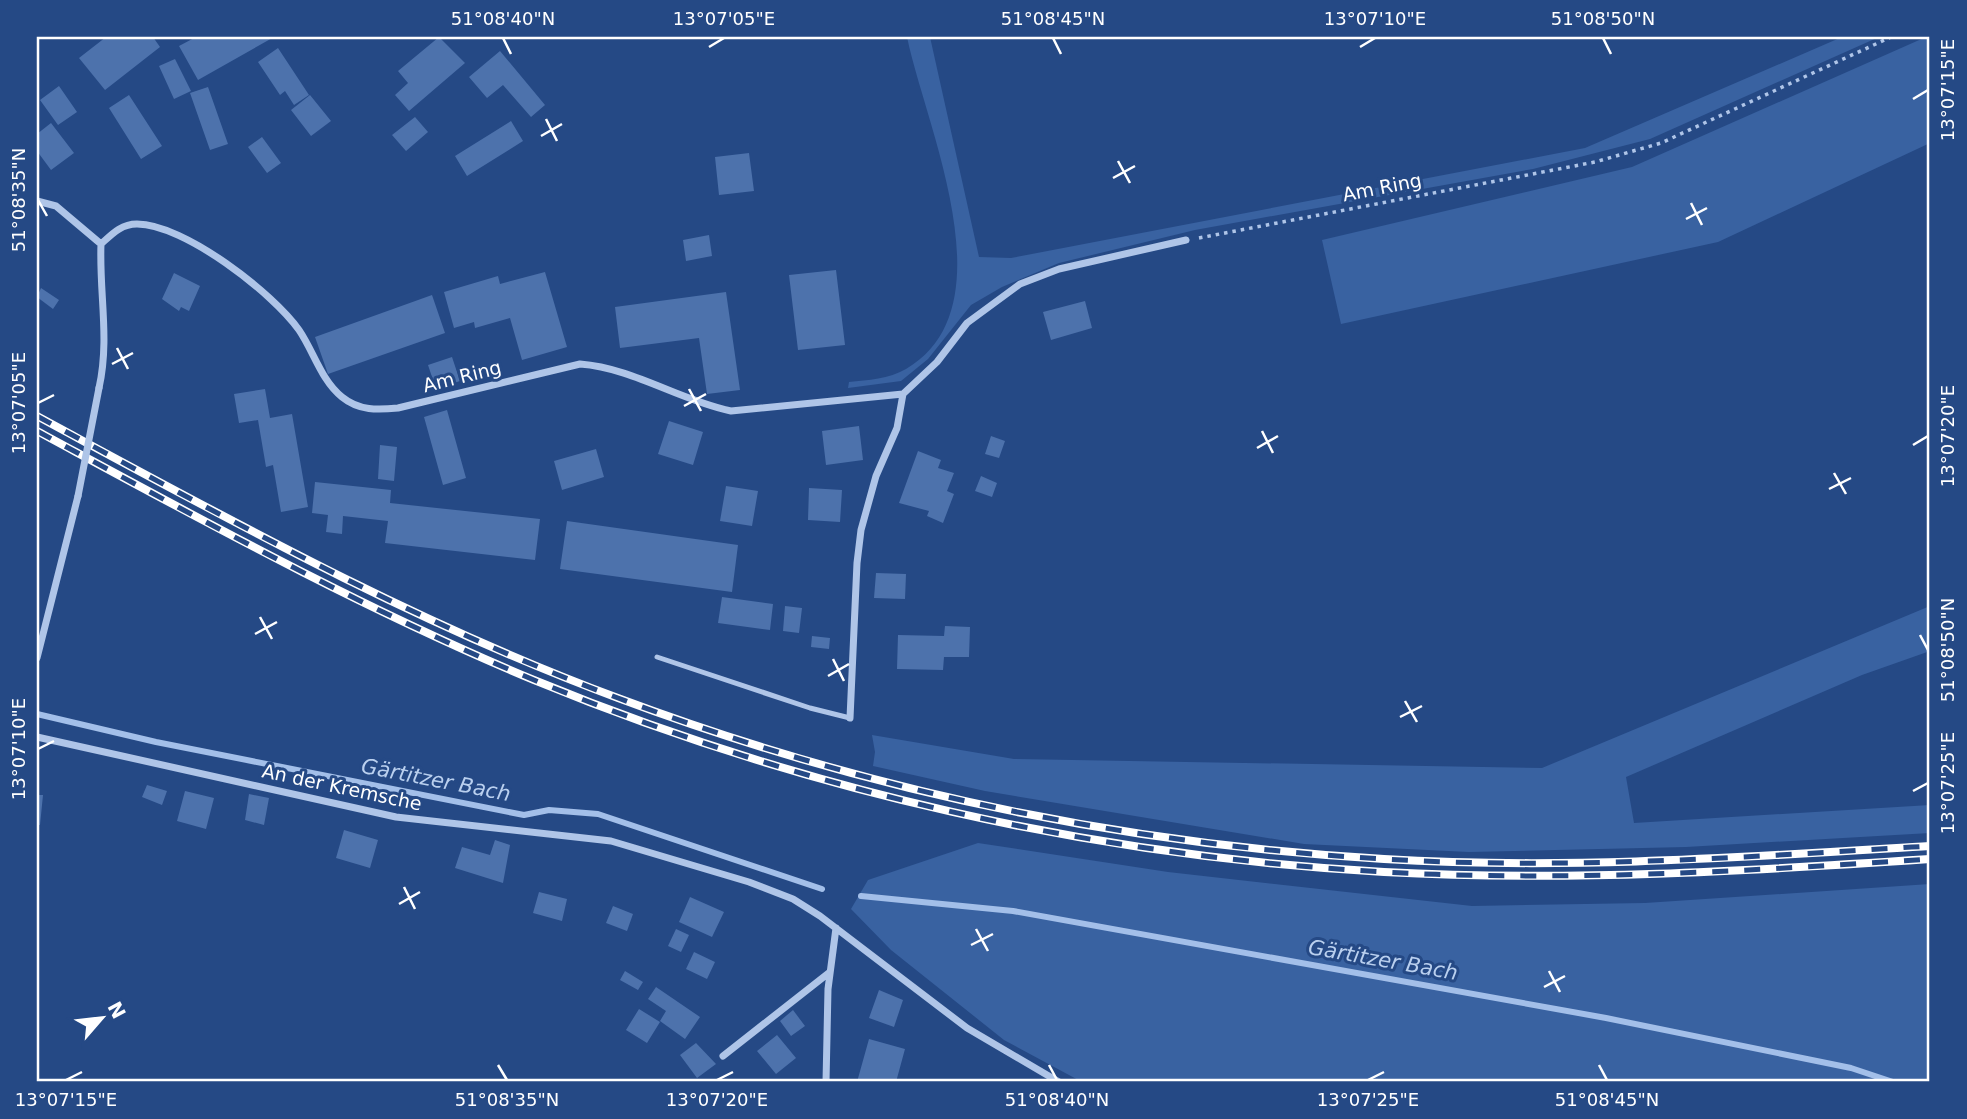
<svg xmlns="http://www.w3.org/2000/svg" width="1967" height="1119" font-family="'DejaVu Sans',sans-serif">
<style>
.green{fill:#3962a1}
.lines{fill:none;stroke-linecap:round;stroke-linejoin:round}
.stream{stroke:#a3bfe9;stroke-width:6}
.building{fill:#4d72ac}
.path{stroke:#afc5e8;stroke-width:3.5;stroke-dasharray:3.5 5;stroke-linecap:butt}
.lane{stroke:#afc5e8;stroke-width:5}
.street{stroke:#afc5e8;stroke-width:7}
.rail-casing{stroke:#fff;stroke-width:8}
.rail{stroke:#254985;stroke-width:5;stroke-dasharray:16;stroke-linecap:butt}
.street-bridge{stroke:#afc5e8;stroke-width:7}
.ticks{fill:none;stroke:#fff;stroke-width:2.5}
.labels{text-anchor:middle;dominant-baseline:central;stroke-width:6;stroke-linejoin:round;paint-order:stroke}
.street-label{font-size:19px;fill:#fff;stroke:#254985}
.water-label{font-size:21px;font-style:italic;fill:#bad0ef;stroke:#254985}
.neatline{fill:none;stroke:#fff;stroke-width:2.5}
.ticks-label{font-size:18px;text-anchor:middle;fill:#fff}
</style>
<rect width="100%" height="100%" fill="#254985"/>
<path class="green" d="M907,37H930L979,257L1011,258L1585,148L1842,37H1879L1650,139L1533,169L1195,230L1059,263L1002,287L971,305L928,359L901,381L848,388L849,382C868,380 889,379 906,369C1011,308 925,125 907,37Z
M1926,37H1930V143L1718,242L1341,324L1322,240L1632,167Z
M1930,606V651L1862,675L1626,777L1634,823L1930,805V833L1686,847L1469,852L1304,844L985,791L873,766L875,752L872,735L1014,759L1542,768Z
M978,843L1168,872L1472,906L1645,903L1930,884V1082H1082L1004,1040L891,950L851,909L868,880Z"/>
<g class="lines">
<path class="stream" d="M37,714L156,742L524,815L549,810L598,814L822,889
M861,896L1013,911L1606,1018L1851,1068L1893,1082"/>
</g>
<path class="building" d="M106,37H153L160,47L105,90L79,58Z
M196,37H274L198,80L179,46Z
M439,37L465,63L409,111L395,95L408,83L398,71Z
M278,48L309,95L294,105L285,91L280,95L258,62Z
M500,51L545,105L531,117L503,85L487,98L469,77Z
M175,59L191,91L174,99L159,66Z
M59,86L77,112L58,125L40,100Z
M208,87L228,144L210,150L190,93Z
M129,95L162,146L141,159L109,108Z
M310,95L331,121L311,136L291,110Z
M415,117L428,132L406,151L392,135Z
M511,121L523,141L467,176L455,156Z
M51,123L74,153L51,170L37,151V134Z
M262,137L281,163L267,173L248,147Z
M749,153L754,191L719,195L715,157Z
M709,235L712,256L686,261L683,240Z
M836,270L845,345L798,350L789,275Z
M545,272L567,347L522,360L510,318L475,328L474,322L454,328L444,292L498,276L500,284Z
M174,273L200,286L189,311L181,307L179,311L162,299Z
M41,288L59,300L53,309L37,297Z
M726,292L740,390L707,394L699,338L620,348L615,307Z
M432,295L445,333L328,374L315,337Z
M1085,301L1092,328L1051,340L1043,312Z
M452,357L460,381L436,389L428,365Z
M265,389L270,418L292,414L308,507L281,512L273,465L266,467L258,420L239,423L234,394Z
M447,410L466,478L443,485L424,417Z
M669,421L703,432L693,465L658,454Z
M859,426L863,460L826,465L822,431Z
M991,436L1005,441L999,458L985,454Z
M380,445L397,447L394,481L378,479Z
M596,449L604,477L562,490L554,461Z
M918,451L941,460L938,468L954,473L947,491L954,494L943,523L927,516L929,511L899,503Z
M981,476L997,483L992,497L975,491Z
M315,482L391,490L390,503L540,519L535,560L385,543L388,521L343,516L342,534L326,532L328,515L312,513Z
M726,486L758,491L752,526L720,521Z
M809,488L842,490L840,522L808,520Z
M567,521L738,545L732,592L560,569Z
M876,573L906,574L905,599L874,598Z
M722,597L773,604L770,630L718,623Z
M785,606L802,608L799,633L783,631Z
M945,626L970,627L969,657H944L943,670L897,669L898,635L944,636Z
M812,636L830,638L829,649L811,647Z
M147,785L167,791L162,805L142,797Z
M185,791L214,798L206,829L177,821Z
M249,794L269,798L264,825L245,820Z
M37,795H43L40,825H37Z
M344,830L378,840L370,868L336,858Z
M495,840L510,845L503,883L455,868L462,847L490,855Z
M539,892L567,899L562,921L533,913Z
M690,897L724,912L712,937L679,922Z
M613,906L633,914L627,931L606,923Z
M676,929L689,935L681,952L668,946Z
M694,952L715,962L707,979L686,969Z
M625,971L643,982L638,990L620,980Z
M656,987L700,1017L685,1039L660,1021L666,1011L648,999Z
M879,990L903,1000L894,1027L869,1018Z
M639,1009L660,1022L647,1043L626,1030Z
M793,1010L805,1026L791,1036L780,1021Z
M777,1035L796,1058L776,1074L757,1051Z
M869,1039L905,1049L896,1082H857Z
M696,1043L716,1064L697,1078L680,1055Z"/>
<g class="lines">
<path class="path" d="M1199,238L1595,162L1661,143L1891,37"/>
<path class="lane" d="M657,657L810,708L850,718"/>
<path class="street" d="M37,201L56,206L101,244
M99,388C110,339 99,293 101,244C112,234 121,224 137,224C184,224 273,293 299,330C314,352 321,380 342,397C359,411 378,410 398,408L580,364C633,368 679,400 731,411L903,394L937,362L967,323L1020,284L1059,269L1186,240
M37,658L78,496
M850,718L857,563L861,530L876,476L897,428L903,394
M37,737L396,817L611,841L749,882L793,899L820,916L967,1028L1059,1082
M723,1056L830,972
M826,1082L828,989L836,928"/>
<g class="rail-casing">
<path id="rail" d="M37,416C226,518 415,623 618,698C864,790 1122,844 1384,859C1566,870 1748,857 1930,846
M37,431C200,519 363,609 534,680C804,791 1093,856 1384,872C1566,882 1749,871 1930,859"/>
</g>
<use href="#rail" class="rail"/>
<path class="street-bridge" d="M78,496L99,388"/>
</g>
<path class="ticks" d="M503,38L511,54M1053,38L1061,54M1603,38L1611,54M709,47L724,38M1360,47L1375,38M1913,99L1928,90M546,119L557,141M541,136L562,124M1118,161L1130,183M1113,178L1135,166M38,200L47,216M1691,203L1702,225M1686,219L1707,208M117,348L128,369M112,364L133,353M689,389L701,411M38,403L54,395M684,406L706,394M1262,431L1273,453M1913,445L1928,436M1257,448L1278,436M1834,473L1846,494M1829,489L1851,478M260,617L272,639M255,634L277,622M1920,635L1928,650M833,659L844,681M828,676L849,664M1405,701L1417,722M1400,717L1422,706M38,749L54,741M1913,791L1928,783M404,887L415,909M399,904L420,892M976,929L988,951M971,945L993,934M1549,971L1560,992M1544,987L1565,976M498,1065L507,1080M1049,1065L1057,1080M1599,1065L1607,1080M66,1080L82,1072M717,1080L733,1072M1368,1080L1384,1072"/>
<g class="labels">
<g class="street-label">
<text transform="translate(1382 187) rotate(-11)">Am Ring</text>
<text transform="translate(462 376) rotate(-14)">Am Ring</text>
<text transform="translate(342 787) rotate(12)">An der Kremsche</text>
</g>
<g class="water-label">
<text transform="translate(436 780) rotate(11)">Gärtitzer Bach</text>
<text transform="translate(1383 960) rotate(10)">Gärtitzer Bach</text>
</g>
</g>
<rect width="1967" height="1119" fill="none" stroke="#254985" stroke-width="77"/>
<g transform="translate(102 1018) rotate(62)" stroke="#254985" stroke-width="5" paint-order="stroke">
<path d="M0-5L12 26L0 18L-12 26Z" fill="#ffffff"/>
<text y="-10" font-size="19" font-weight="bold" text-anchor="middle" fill="#ffffff">N</text>
</g>
<rect x="38" y="38" width="1890" height="1042" class="neatline"/>
<g class="ticks-label">
<text x="503" y="25">51°08'40"N</text>
<text x="724" y="25">13°07'05"E</text>
<text x="1053" y="25">51°08'45"N</text>
<text x="1375" y="25">13°07'10"E</text>
<text x="1603" y="25">51°08'50"N</text>
<text transform="translate(1948 90) rotate(-90)" y="6">13°07'15"E</text>
<text transform="translate(19 200) rotate(-90)" y="6">51°08'35"N</text>
<text transform="translate(19 403) rotate(-90)" y="6">13°07'05"E</text>
<text transform="translate(1948 436) rotate(-90)" y="6">13°07'20"E</text>
<text transform="translate(1948 650) rotate(-90)" y="6">51°08'50"N</text>
<text transform="translate(19 749) rotate(-90)" y="6">13°07'10"E</text>
<text transform="translate(1948 783) rotate(-90)" y="6">13°07'25"E</text>
<text x="66" y="1106">13°07'15"E</text>
<text x="507" y="1106">51°08'35"N</text>
<text x="717" y="1106">13°07'20"E</text>
<text x="1057" y="1106">51°08'40"N</text>
<text x="1368" y="1106">13°07'25"E</text>
<text x="1607" y="1106">51°08'45"N</text>
</g>
</svg>
